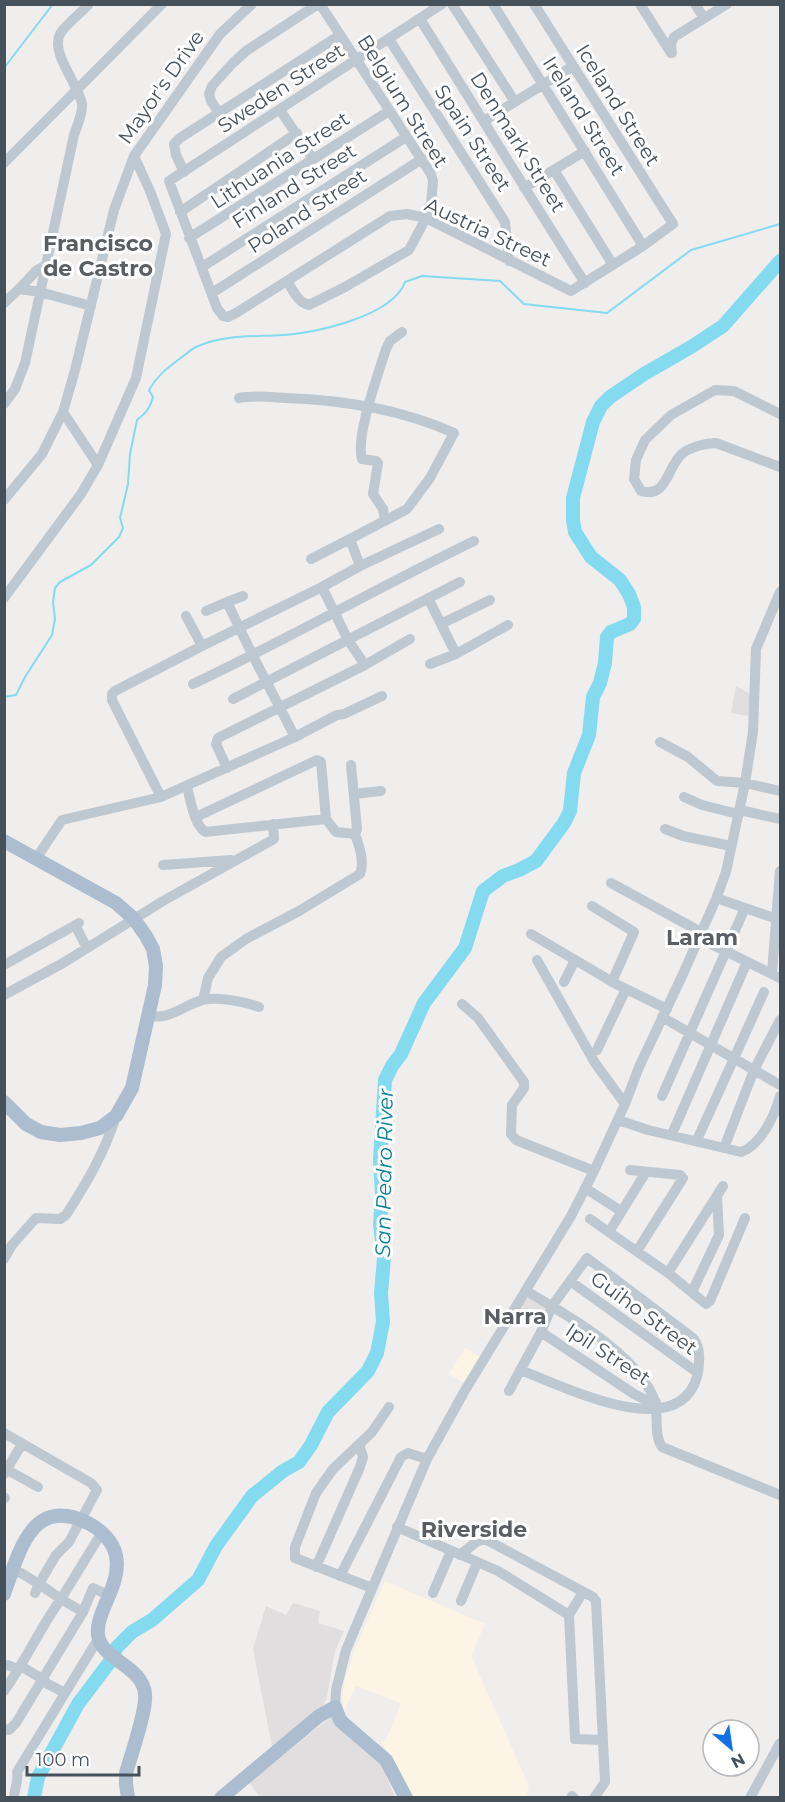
<svg xmlns="http://www.w3.org/2000/svg" width="785" height="1802" font-family="Montserrat,sans-serif">
<style>
.commercial{fill:#fcf5e5}
.education{fill:#e1dedf}
.lines{fill:none;stroke-linecap:round;stroke-linejoin:round}
.stream{stroke:#84daef;stroke-width:2}
.river{stroke:#84daef;stroke-width:14}
.minor{stroke:#bdc8d0;stroke-width:10}
.major{stroke:#abbdce;stroke-width:14}
.labels{text-anchor:middle;dominant-baseline:central;stroke-width:6;stroke-linejoin:round;paint-order:stroke}
.street-label{font-size:20px;fill:#45515b;stroke:#fff}
.water-label{font-size:21px;font-style:italic;fill:#087f9c;stroke:#fff}
.quarter-label{font-size:22px;font-weight:bold;fill:#5a5e62;stroke:#fff}
</style>
<rect width="100%" height="100%" fill="#f0eded"/>
<path class="commercial" d="M465,1348L482,1358L466,1384L449,1374Z
M385,1581L485,1624L471,1656L529,1786L526,1797H412L396,1765L381,1742L386,1740L401,1703L356,1686L344,1710L342,1697L345,1679L355,1649Z"/>
<path class="education" d="M736,686L750,694L749,716L731,713Z
M525,1297L545,1308L532,1327L514,1317Z
M293,1603L320,1611L318,1623L344,1631L335,1651L327,1697L318,1716L273,1752L253,1649L266,1606L286,1615Z
M331,1717L379,1759L395,1797H260L249,1782Z"/>
<g class="lines">
<path class="stream" d="M4,68L53,4
M4,697L16,695L25,677L52,635L55,619L53,602L55,588L60,582L91,565L119,537L123,528L120,518L128,484L130,454L137,420C146,413 150,408 153,397L149,390C157,376 166,369 178,360C184,356 190,350 196,347C224,334 254,337 283,335C316,333 393,316 405,282L422,276L500,281L524,304L607,313L691,250L780,224"/>
<path class="river" d="M34,1798L38,1777L78,1704L109,1663L117,1647L132,1632L152,1620L198,1580L216,1546L252,1496L283,1471L299,1462L311,1445L328,1412L368,1371L377,1353L383,1322L381,1293L384,1258L380,1225L382,1194L380,1160L385,1080L392,1066L401,1054L424,1003L465,948L483,891L503,876L519,870L536,861L564,823L570,811L574,773L589,735L593,697L600,683L605,663L607,637L611,632L630,624L634,619V607L629,594L620,580L591,557L575,532L573,520V498L593,422L601,406L610,397L644,374L691,347L723,326L780,261"/>
<path class="minor" d="M442,4L169,181L217,308L223,316L228,317L236,313L390,216L407,214L426,218L571,291L643,246L673,224L534,4
M452,4L515,102
M493,4L643,246
M640,4L671,53
M695,4L704,18
M420,19C475,107 529,196 585,283
M389,39L505,222L509,261
M672,53L671,44L674,37L727,4
M280,110L313,159
M219,113L211,101L209,94L212,86L232,64L246,51L318,4
M484,121L573,66
M4,163L162,4
M554,170L613,265
M184,172L176,155L174,144L180,138L340,35
M524,188L585,151
M180,212L297,133
M189,238L389,111
M202,267L406,137
M287,281C293,290 298,303 309,305L345,287L409,250L426,218L431,204L433,181L431,174L320,4
M19,289L37,270L45,266
M212,293L422,159
M4,303L19,289L40,292L91,306
M239,398C255,395 270,397 286,398C343,400 401,409 454,433L430,478L407,509L350,539L360,566L322,587
M4,404L15,389L25,363L74,135C77,126 83,113 82,104C79,85 50,53 60,34C65,25 82,12 89,4
M63,412L98,465
M780,414L734,391L715,390L671,415L645,440L636,460L634,479L641,491C668,499 667,465 683,453C691,447 706,443 716,443L780,467
M4,500L42,454L63,412L75,370L114,210L134,156L220,34L252,4
M385,521L383,509L373,494L378,463L376,461L362,459C355,437 379,372 386,349L390,341L402,332
M311,559L350,539
M360,566L439,529
M4,598L81,494L98,465L136,378L166,234L150,191L134,156
M428,598L456,654
M227,602L243,596
M186,616L202,646L322,587L348,640L365,665L218,738L216,744L227,768
M441,624L490,600
M430,664L456,654L508,625
M365,665L410,639
M193,684C288,639 379,587 474,541
M233,699L460,582
M295,737L337,715L344,714L382,696
M660,742L688,757L717,781L745,783L780,791
M187,787C191,801 193,822 205,832L326,819
M354,794L381,791
M161,797L112,700V694L115,691L202,646
M684,797L702,805L738,814
M744,811L780,819
M196,817L317,760L321,762L326,819L336,832L355,834L357,829L351,765
M665,829L683,836L731,846
M37,857L62,820L161,797L295,737L253,656L227,602L206,611
M163,865L231,860
M611,883L701,932
M722,900L777,919
M592,906L634,932L612,982
M75,925L87,948
M531,934L616,984L667,1009
M699,938L780,978
M537,960L595,1063L625,1104
M4,965L79,923
M772,973L780,871
M564,982L575,960
M4,995L63,963L163,901L274,839L273,824
M203,1000L208,978L221,957L246,939L299,911L360,874C365,861 359,846 355,834
M462,1004L478,1018L524,1082V1088L512,1105L511,1134L516,1140L594,1171
M149,1015C167,1022 185,1004 203,1000C217,996 245,1002 259,1007
M662,1017L780,1085
M597,1050L626,989
M662,1096L745,908
M618,1120L648,1130L741,1152C761,1145 775,1115 780,1096
M672,1134L747,962
M697,1140L764,992
M724,1148L754,1070L780,1020
M630,1170L680,1175L683,1178L637,1251
M585,1188L621,1211
M590,1219L668,1273L706,1304L710,1301L745,1218
M609,1232L646,1172
M4,1259L12,1245L36,1218L60,1219L66,1215C86,1184 105,1152 116,1116
M668,1273L723,1186
M570,1281L698,1373
M526,1291C567,1315 630,1350 652,1394C661,1411 652,1432 662,1447L780,1495
M692,1292L719,1235L717,1197
M541,1332L634,1394L646,1400L656,1402
M509,1391L541,1332L552,1306L587,1258L693,1338C701,1347 700,1365 697,1377C677,1446 560,1384 520,1370
M4,1433L91,1483L97,1490L69,1542L56,1555L39,1584L61,1599L99,1537
M4,1468L38,1487
M4,1474L22,1444
M4,1498H5
M397,1527L498,1571L569,1615L575,1739L603,1740
M460,1555L476,1542L485,1539L593,1597L596,1601L605,1782L594,1798
M316,1567L360,1467L363,1457L359,1444
M13,1572L21,1573L39,1584L35,1593
M340,1576L401,1457L408,1453L427,1459
M372,1588L295,1558V1547L316,1493L333,1469L372,1432L389,1407
M433,1593L451,1551
M461,1601L477,1563
M569,1615L583,1592
M4,1666L8,1665L17,1669L21,1666L39,1677H44L46,1683L65,1693
M4,1691C25,1662 40,1628 61,1599L83,1612L93,1588L106,1594
M335,1707L336,1690L346,1650L427,1459L464,1392L571,1216L594,1171L625,1104L639,1067L683,974L716,899L726,872L745,783L753,732L756,649L780,592
M4,1729L9,1730L16,1723L83,1612
M572,1796L574,1798
M14,1798C14,1788 19,1782 17,1772L95,1644L100,1642
M750,1798L780,1743"/>
<path class="major" d="M4,841L116,903L134,919L146,936L153,949L156,966L155,985L132,1088L116,1116L100,1128L81,1133L60,1135L41,1132L26,1124L4,1102
M4,1594C19,1553 31,1495 88,1523C100,1529 114,1542 116,1556C122,1585 95,1612 98,1635C101,1660 143,1666 145,1694C147,1710 131,1755 126,1773V1784L128,1798
M221,1798L319,1716L335,1707L340,1720L344,1724L386,1760L406,1798"/>
</g>
<g class="labels">
<g class="street-label">
<text transform="translate(161 87) rotate(-55)">Mayor's Drive</text>
<text transform="translate(281 88) rotate(-33)">Sweden Street</text>
<text transform="translate(403 101) rotate(58)">Belgium Street</text>
<text transform="translate(618 105) rotate(58)">Iceland Street</text>
<text transform="translate(584 116) rotate(58)">Ireland Street</text>
<text transform="translate(473 138) rotate(57)">Spain Street</text>
<text transform="translate(518 142) rotate(58)">Denmark Street</text>
<text transform="translate(280 160) rotate(-33)">Lithuania Street</text>
<text transform="translate(294 186) rotate(-32)">Finland Street</text>
<text transform="translate(307 211) rotate(-33)">Poland Street</text>
<text transform="translate(488 232) rotate(25)">Austria Street</text>
<text transform="translate(644 1313) rotate(36)">Guiho Street</text>
<text transform="translate(608 1354) rotate(33)">Ipil Street</text>
</g>
<g class="water-label">
<text transform="translate(384 1173) rotate(-89)">San Pedro River</text>
</g>
<g class="quarter-label">
<text x="98" y="243">Francisco<tspan x="98" dy="25">de Castro</tspan></text>
<text x="702" y="937">Laram</text>
<text x="515" y="1316">Narra</text>
<text x="474" y="1529">Riverside</text>
</g>
</g>
<rect width="785" height="1802" fill="none" stroke="#45515b" stroke-width="12"/>
<g transform="translate(731 1748) rotate(151)"><circle r="28" fill="#ffffff" stroke="#b5b9bd" stroke-width="1.5"/>
<path d="M0-4.5L10 22L0 15L-10 22Z" fill="#1271e5"/>
<text y="-9" font-size="16" font-weight="bold" text-anchor="middle" fill="#45515b">N</text>
</g>
<path d="M27 1766v9h112v-9" fill="none" stroke="#45515b" stroke-width="3"/>
<text x="36" y="1766" font-size="18" fill="#45515b" stroke="#ffffff" stroke-width="4.5" paint-order="stroke">100 m</text>
</svg>
